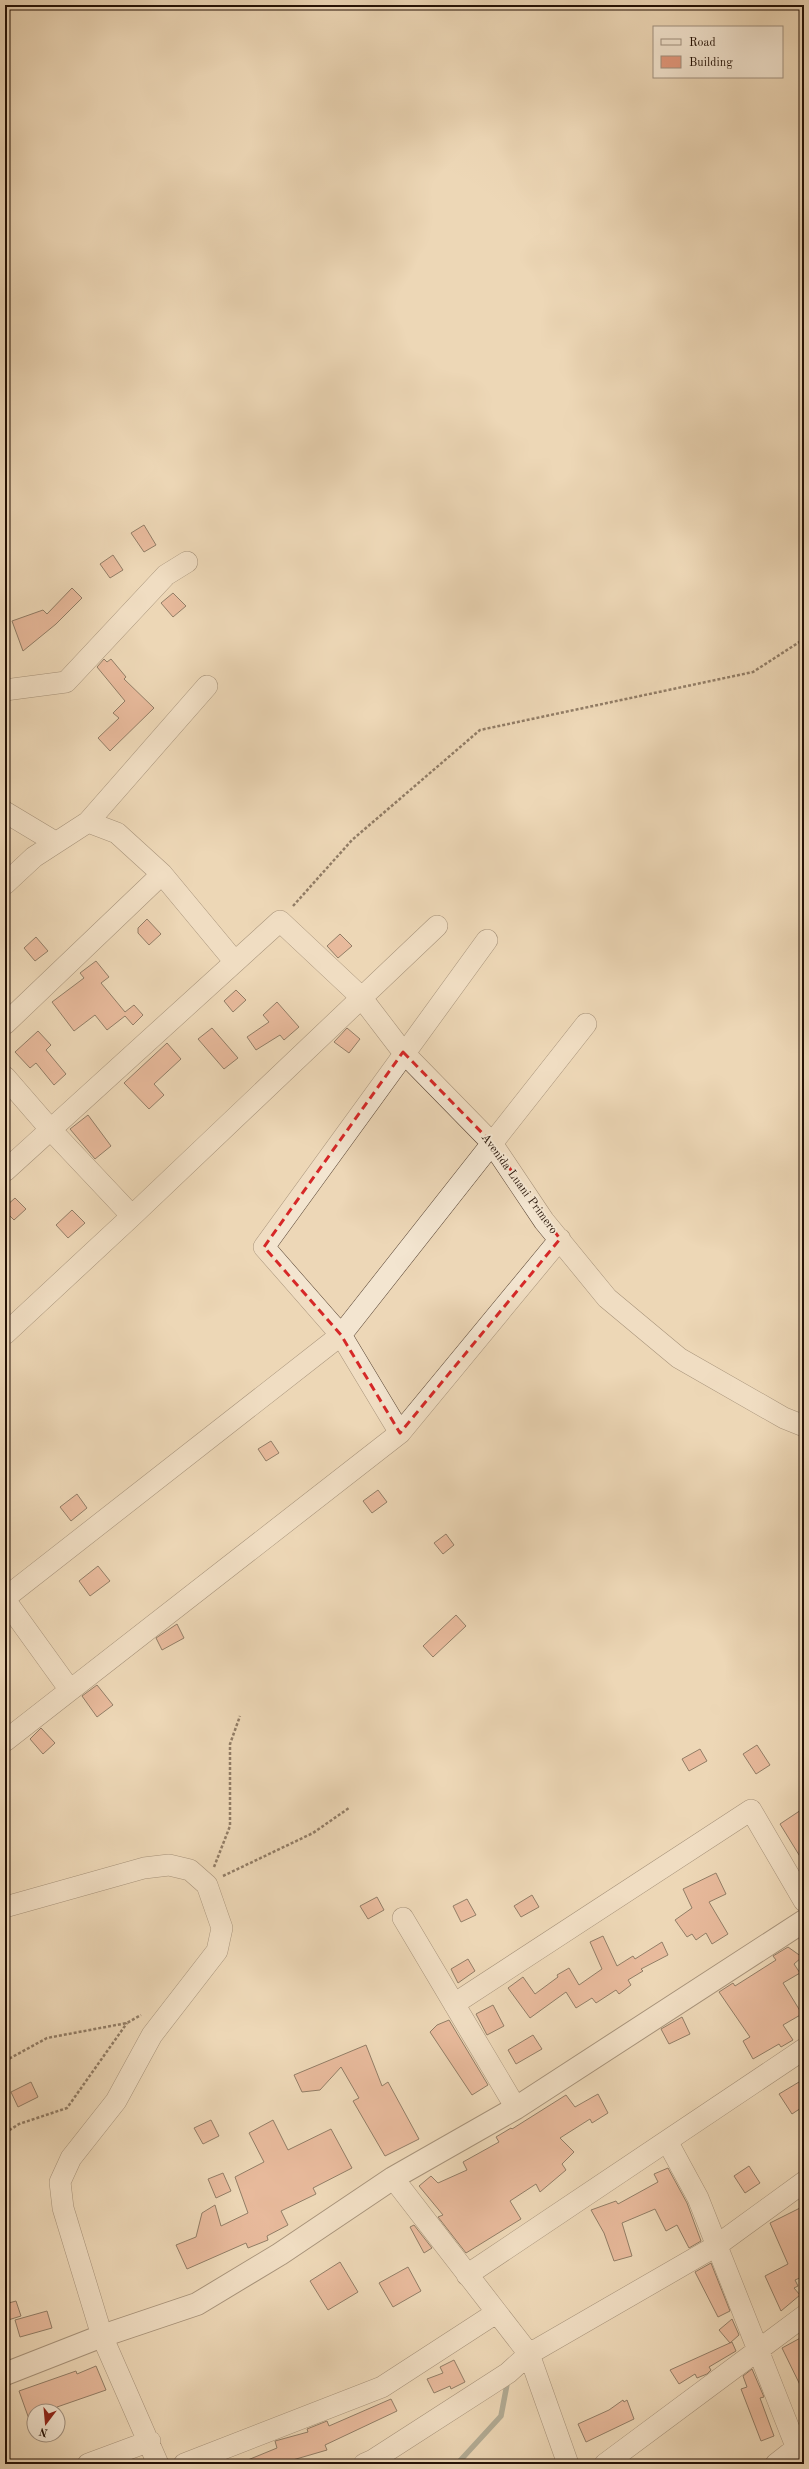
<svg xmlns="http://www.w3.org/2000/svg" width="809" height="2469" font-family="'Old Standard TT',serif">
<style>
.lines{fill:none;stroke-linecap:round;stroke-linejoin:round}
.stream{stroke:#6a766b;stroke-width:5.5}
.building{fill:#e2987c;stroke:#241105}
.minor-casing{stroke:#564232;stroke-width:22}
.tertiary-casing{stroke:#564232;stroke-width:24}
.path{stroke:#241105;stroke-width:2.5;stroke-dasharray:3 2;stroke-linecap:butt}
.minor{stroke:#f3e5d0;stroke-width:21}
.tertiary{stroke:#f3e5d0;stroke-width:22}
.marked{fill:none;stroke:#d62828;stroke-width:3;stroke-dasharray:8 5;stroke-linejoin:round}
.labels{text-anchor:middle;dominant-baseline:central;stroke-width:4;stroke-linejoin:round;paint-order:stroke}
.street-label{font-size:12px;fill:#241105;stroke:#f3e5d0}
</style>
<rect width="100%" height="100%" fill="#edd7b7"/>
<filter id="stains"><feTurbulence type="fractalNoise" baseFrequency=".005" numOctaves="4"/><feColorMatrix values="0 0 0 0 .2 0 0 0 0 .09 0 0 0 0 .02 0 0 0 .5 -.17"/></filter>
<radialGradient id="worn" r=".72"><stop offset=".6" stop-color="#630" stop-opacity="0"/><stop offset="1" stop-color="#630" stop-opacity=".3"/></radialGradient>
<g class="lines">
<path class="stream" d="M457,2464L501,2416L508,2379"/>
</g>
<path class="building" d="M144,525L156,545L144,552L131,533Z
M113,555L123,570L110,578L100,564Z
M72,588L82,598L56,624L23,651L12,621L43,610L47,614Z
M173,593L186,606L173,617L161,603Z
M104,659L107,662L111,659L126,677L124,679L154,708L110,751L98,738L119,718L113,713L125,701L97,667Z
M147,919L161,934L149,945L138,933V928Z
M340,934L352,946L338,958L327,946Z
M36,937L48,951L35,961L24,948Z
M96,961L109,977L101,983L125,1012L134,1005L143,1015L133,1025L125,1016L107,1030L95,1015L74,1031L52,1002L84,978L80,973Z
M236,990L246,1000L233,1012L224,1001Z
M277,1002L299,1027L284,1040L280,1035L256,1050L247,1037L269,1022L263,1015Z
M212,1028L238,1058L224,1069L198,1039Z
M347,1028L360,1039L349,1053L334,1042Z
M38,1031L51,1045L46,1050L66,1074L54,1085L36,1063L30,1068L15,1052Z
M167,1043L181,1059L154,1084L164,1095L149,1109L124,1083Z
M88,1115L111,1146L95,1159L70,1129Z
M15,1198L26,1209L14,1220L5,1211V1207Z
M72,1210L85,1223L68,1238L56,1225Z
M271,1441L279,1453L266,1461L258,1449Z
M378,1490L387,1502L372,1513L363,1501Z
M77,1494L87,1508L71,1521L60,1507Z
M446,1534L454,1545L443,1554L434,1543Z
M98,1566L110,1581L90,1596L79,1581Z
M456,1615L466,1626L433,1657L423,1646Z
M177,1624L184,1638L162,1650L156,1638Z
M97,1685L113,1705L97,1717L82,1696Z
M41,1728L55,1743L43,1754L30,1739Z
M757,1745L770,1765L756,1774L743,1754Z
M700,1749L707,1761L689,1771L682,1759Z
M804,1808V1863L780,1824Z
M716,1873L726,1894L709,1902L728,1934L712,1944L706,1933L696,1940L692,1934L687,1937L675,1920L692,1908L683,1889Z
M532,1895L539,1907L521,1917L514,1906Z
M377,1897L384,1910L368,1919L360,1906Z
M467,1899L476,1915L461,1922L453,1906Z
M603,1936L617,1966L633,1956L635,1959L662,1942L668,1955L641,1969L643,1971L628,1980L631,1985L619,1994L616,1990L596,2003L592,1998L576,2008L566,1992L530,2018L508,1988L523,1977L535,1994L558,1977L557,1975L569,1968L579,1985L602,1969L590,1942Z
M788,1947L802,1957L794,1964L800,1973L783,1983L802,2014L783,2025L793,2040L781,2047L779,2044L753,2059L743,2041L750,2037L719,1992L733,1983L735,1986L776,1960L773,1956Z
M468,1959L475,1971L458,1983L451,1969Z
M493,2005L504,2026L487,2035L476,2014Z
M682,2017L690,2034L669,2044L661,2029Z
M449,2020L488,2085L472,2095L430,2032L437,2025Z
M533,2035L542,2049L516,2064L508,2050Z
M366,2045L382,2086L388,2082L419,2139L385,2156L353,2101L359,2098L341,2067L320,2090L302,2092L294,2075Z
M804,2079V2106L792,2114L779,2094Z
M31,2082L38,2097L18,2107L11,2092Z
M598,2094L608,2113L592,2123L590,2119L560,2138L574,2152L562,2164L566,2170L540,2192L536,2184L510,2201L521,2219L466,2253L438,2217L443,2215L419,2186L431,2176L438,2183L467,2170L463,2162L499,2142L496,2137L511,2128L512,2129L566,2095L575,2107Z
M211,2120L219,2136L203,2144L194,2128Z
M273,2120L288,2150L331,2129L352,2168L313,2188L316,2194L281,2211L288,2225L267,2236L268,2240L248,2248L246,2243L187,2269L176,2245L196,2237L202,2213L215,2205L221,2226L248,2213L235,2177L264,2162L249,2133Z
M749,2166L760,2183L745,2193L734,2176Z
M668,2168L687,2203L701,2241L689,2248L677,2225L666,2231L655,2209L622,2223L632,2256L614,2261L604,2233L591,2210L616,2201L618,2204L658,2182L654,2174Z
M223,2173L231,2191L216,2198L208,2179Z
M804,2206V2276L795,2280L798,2286L794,2288L800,2295L781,2311L765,2276L788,2264L770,2223Z
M414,2225L432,2248L424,2253L410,2227Z
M340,2262L358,2292L328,2310L310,2281Z
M711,2263L730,2311L718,2317L695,2272Z
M408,2267L421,2291L393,2307L379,2283Z
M16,2301L21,2316L5,2321V2304Z
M47,2311L52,2328L20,2337L15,2320Z
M732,2319L739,2335L730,2343L719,2330Z
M804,2336V2393L782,2348Z
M732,2342L736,2351L709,2367L711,2370L707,2374L697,2378L695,2374L679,2384L670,2370Z
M454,2360L465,2382L451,2389L450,2386L434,2393L427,2379L443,2373L440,2367Z
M96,2366L106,2390L57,2407V2409L53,2411H34V2418L29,2419L19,2391L76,2371L77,2374Z
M752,2369L764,2397L760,2398L774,2436L761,2441L741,2389L747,2387L743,2376Z
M391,2399L397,2411L325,2445L327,2450L279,2464H238L277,2448L275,2441L308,2432L307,2429L327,2421L329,2426Z
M623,2400L624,2402L627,2400L634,2419L586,2442L578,2424L609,2410Z"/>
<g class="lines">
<g class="minor-casing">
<path id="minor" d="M5,690L66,682L166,575L187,562
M5,812L55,842
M88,822L117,833L162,874L235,962
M5,884L34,857L88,822L207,686
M5,1024L162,874
M5,1077L51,1130L132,1216
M5,1171L280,921L361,997L403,1052L491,1142L544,1221L607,1298L679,1358L784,1418L804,1426
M5,1334L132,1216L437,926
M400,1433L341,1335L264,1247L487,940
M5,1598L341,1335L586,1024
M5,1600L70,1690
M5,1741L400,1433L560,1239
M5,1907L144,1868L169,1865L190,1870L207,1885L222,1928L217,1951L152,2035L116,2101L71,2158L60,2182L63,2208L102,2336L158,2464
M403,1918L516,2108
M454,2004L751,1810L804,1901
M667,2141L698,2198L803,2464
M393,2178L529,2354L568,2464
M467,2275L804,2049
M88,2464L150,2441
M184,2464L382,2387L496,2313
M364,2464L373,2460L508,2373L529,2354L716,2246L804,2182
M605,2464L804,2316
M776,2464L804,2442"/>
</g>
<g class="tertiary-casing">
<path id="tertiary" d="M5,2374L102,2336L197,2304L280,2254L393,2178L516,2108L804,1921"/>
</g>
<path class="path" d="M293,906L352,840L480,730L753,672L804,639
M214,1867L230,1826V1744L240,1716
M223,1876L313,1833L349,1808
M5,2061L47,2038L127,2023L141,2015
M5,2133L19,2124L67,2108L127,2023"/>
<use href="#minor" class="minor"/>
<use href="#tertiary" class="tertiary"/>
</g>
<path d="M0 0H809V2469H0ZM403,1052L491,1142L560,1239L400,1433L341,1335L264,1247Z" fill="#edd7b7" fill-opacity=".55" fill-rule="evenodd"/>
<path class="marked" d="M403,1052L491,1142L560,1239L400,1433L341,1335L264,1247Z"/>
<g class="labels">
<g class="street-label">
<text transform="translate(519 1184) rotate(54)">Avenida Luani Primero</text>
</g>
</g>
<rect width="809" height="2469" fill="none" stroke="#edd7b7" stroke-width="20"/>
<rect x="6" y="6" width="797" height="2457" fill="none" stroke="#241105" stroke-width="2"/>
<rect x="10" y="10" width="789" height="2449" fill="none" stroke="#241105"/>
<rect x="653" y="26" width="130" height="52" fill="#f3e5d0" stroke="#a0907f"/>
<rect x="661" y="39" width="20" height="6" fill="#f3e5d0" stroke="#a0907f"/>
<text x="689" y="46" font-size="12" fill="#241105">Road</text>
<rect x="661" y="56" width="20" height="12" fill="#e2987c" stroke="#a0907f"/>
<text x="689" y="66" font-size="12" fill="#241105">Building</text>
<g transform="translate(46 2423) rotate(196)"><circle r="19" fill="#f3e5d0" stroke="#a0907f"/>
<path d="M0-3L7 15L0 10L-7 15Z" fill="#8f2418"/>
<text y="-6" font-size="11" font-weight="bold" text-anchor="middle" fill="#241105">N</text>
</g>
<rect width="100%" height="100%" filter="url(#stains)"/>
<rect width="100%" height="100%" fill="url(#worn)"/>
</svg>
